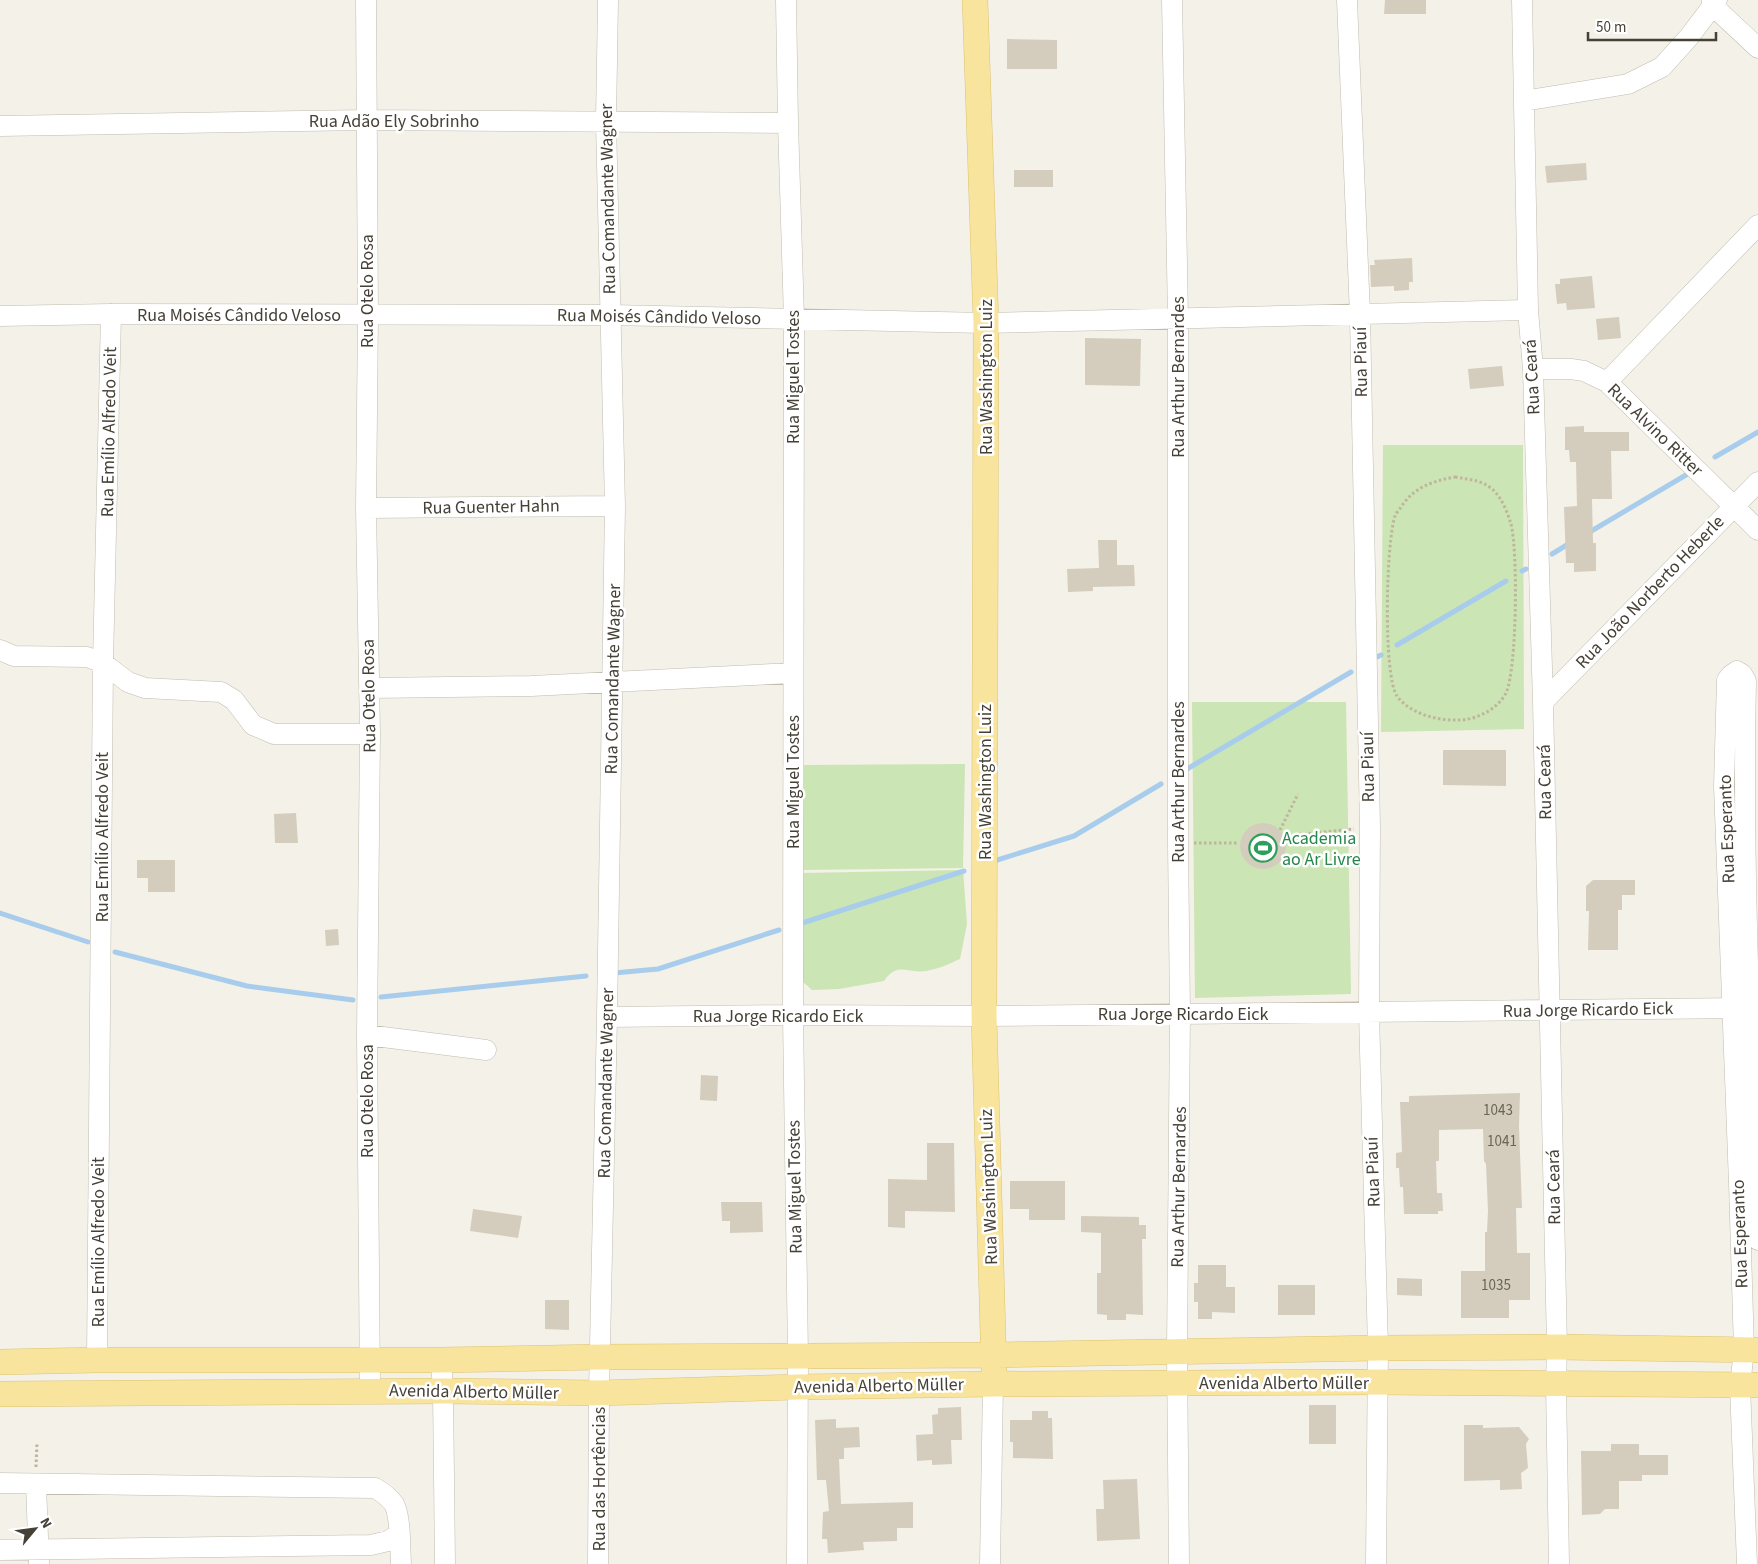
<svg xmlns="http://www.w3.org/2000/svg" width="1758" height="1564" font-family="'Source Sans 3',sans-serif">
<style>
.green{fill:#cbe5b4}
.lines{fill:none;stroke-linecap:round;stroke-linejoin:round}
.stream{stroke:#a8ccec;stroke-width:5}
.building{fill:#d4cdbe}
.minor-casing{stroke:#c1bcae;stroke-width:21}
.major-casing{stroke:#ddc36d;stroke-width:26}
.path{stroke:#bfb59d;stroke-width:3;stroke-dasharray:2.5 2.5;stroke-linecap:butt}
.minor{stroke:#fff;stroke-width:20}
.major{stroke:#f8e49c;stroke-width:25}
.labels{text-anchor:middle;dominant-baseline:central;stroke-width:5;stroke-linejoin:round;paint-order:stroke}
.number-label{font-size:15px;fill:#6a6459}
.street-label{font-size:18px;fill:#464137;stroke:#fff}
.leisure-label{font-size:18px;fill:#27864d;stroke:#fff;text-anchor:start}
</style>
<rect width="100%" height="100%" fill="#f3f1e8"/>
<path class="green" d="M1383,445H1523L1524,729L1381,732Z
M1192,702H1346L1351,994L1195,998Z
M965,764L963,868L801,870L804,765Z
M963,870L967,924L960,959C949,964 938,969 926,971C907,974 898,961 884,981L839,989L812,990L801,980L802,873Z"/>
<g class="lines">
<path class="stream" d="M1715,457L1758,432
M1588,533L1691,472
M1552,554L1570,543
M1522,571L1526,569
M1397,645L1506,581
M1377,657L1381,655
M1187,769L1351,672
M994,861L1074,836L1161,784
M0,913L88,942
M799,924L964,871
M115,952L247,986L353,1000
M614,973L658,969L779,930
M381,997L586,976"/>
</g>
<path class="building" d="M1385,0H1426V14H1384Z
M1007,39L1057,40V69H1007Z
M1586,163L1587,180L1547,183L1545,166Z
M1014,170H1053V187H1014Z
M1412,258L1413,282H1409V290L1394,291V286L1371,287L1370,265H1375L1374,260Z
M1592,276L1595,308L1567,310L1566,303L1557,304L1555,284H1560V279Z
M1619,317L1621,338L1598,340L1596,319Z
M1085,338L1141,339L1140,386L1085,385Z
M1502,366L1504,386L1470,389L1468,369Z
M1584,426V432H1629V451H1611L1612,499H1592L1593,543H1596V571L1574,572V563H1566L1564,507L1577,506L1576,462H1570L1569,450H1565V427Z
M1098,540H1117V565H1134L1135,586L1093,587V591L1068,592L1067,569L1099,568Z
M1443,750H1506V786L1443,785Z
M296,813L298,843H275L274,814Z
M1240 846a23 23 0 1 1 46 0a23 23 0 1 1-46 0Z
M137,860H175V892H148V878H137Z
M1593,880H1635V895H1622V910H1618V950H1588L1589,911H1586V886Z
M338,929L339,945L326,946L325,930Z
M701,1075L718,1076L717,1101L700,1100Z
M1520,1093L1519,1126L1522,1208H1516L1517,1253H1530V1300H1509V1318H1461V1271H1485V1232H1487L1488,1211L1486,1164L1484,1161L1483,1129L1439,1130V1161H1436L1437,1193H1442L1443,1211H1438V1214H1404L1403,1187H1400L1399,1168H1396V1153L1402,1152L1400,1102H1409V1096Z
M927,1143H954L955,1212L905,1211V1228L888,1227V1179L927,1180Z
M1010,1181H1065V1220H1029V1209H1010Z
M721,1202H762L763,1232L730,1233V1221H722Z
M473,1209L522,1216L518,1238L470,1231Z
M1081,1216L1139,1217V1225H1146V1239H1142L1143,1315L1126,1314V1320H1107V1315L1097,1314V1273H1101V1233L1081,1232Z
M1198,1265H1226V1287H1235V1313L1212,1312V1319H1198V1302H1194V1283H1198Z
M1397,1278L1422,1279V1296L1397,1295Z
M1278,1285H1315V1315H1278Z
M545,1300H569V1330L545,1329Z
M1309,1405H1336V1444H1309Z
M961,1407L962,1440H951L952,1464L932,1465V1460L917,1461L916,1435L933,1434L932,1415L938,1414V1408Z
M1032,1411H1048V1418H1052L1053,1459L1013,1458V1442H1010V1420H1032Z
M836,1419V1428L859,1427L860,1447L844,1448V1459H839L841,1504L913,1502V1528H897V1541L863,1542L864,1550L828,1553L827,1539H822L823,1512L829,1511L826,1480H817L815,1420Z
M1464,1425H1483V1428L1519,1427L1529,1439L1526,1444L1528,1468L1521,1473L1522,1489L1500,1490V1480L1464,1481Z
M1611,1444H1639V1455H1668V1475H1642V1481H1619V1509H1605L1600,1514L1582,1515L1581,1451H1611Z
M1137,1479L1140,1539L1097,1541L1096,1509H1104L1103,1480Z"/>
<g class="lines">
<g class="minor-casing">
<path id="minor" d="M366,0L368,315L366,508L370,734L367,1035L370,1391
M786,0L788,123L794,318L793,1015L798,1356L797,1564
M1172,0L1178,318V843L1180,1013L1177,1352L1179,1564
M1347,0L1360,315L1370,827L1369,1013L1378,1348L1376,1564
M1522,0L1528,310L1533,369L1543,702L1557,1347L1556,1384L1559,1564
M1712,0V5L1758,48
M1524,101L1628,84L1662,67L1689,37L1717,0
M0,126L366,120L788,123
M0,316L111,314L610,315L986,323L1528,310
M1533,369H1571L1584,371L1607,382L1758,530
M1607,382L1758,225
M366,508L615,506
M0,650L14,656L87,657L103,663L128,682L145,688L221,692L234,700L253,725L274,734H370
M369,688L531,686L793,673
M1543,702L1758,482
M607,1017L793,1015L984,1016L1745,1008
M367,1035L486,1050
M97,1360L103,663L111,314
M441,1360L443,1391L445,1564
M0,1483L375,1488C382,1492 389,1497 394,1504C401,1517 400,1548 401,1564
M36,1484L39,1564
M0,1550L371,1545L388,1541L399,1534
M598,1564L599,1393L607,1017L615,506L606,121L608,0
M990,1564L993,1384
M1747,1564L1740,1386L1744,1350L1739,1183L1724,786L1727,680L1731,675L1737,671L1742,674L1746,681C1742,868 1751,1053 1758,1240"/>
</g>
<g class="major-casing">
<path id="major" d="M975,0L986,323L984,1016L994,1371
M0,1362L97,1360H441L601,1357L995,1355L1378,1348L1557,1347L1758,1350
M0,1394L443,1391L599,1393L797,1387L993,1384L1377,1382L1758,1385"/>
</g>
<path class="path" d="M1455,477C1471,480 1485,480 1496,493C1503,501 1508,514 1511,524C1518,551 1517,669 1506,693C1498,709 1476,720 1459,720C1438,721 1410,714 1397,696C1383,676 1386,542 1395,516C1396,513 1399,510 1401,507C1414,487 1433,481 1455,477Z
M1280,830L1298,794
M1284,836L1354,829
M1194,843H1239
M36,1467L37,1443"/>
<use href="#minor" class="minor"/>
<use href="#major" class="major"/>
</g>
<defs>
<g id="stadium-ring" transform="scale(1.4375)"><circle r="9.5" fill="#fff" stroke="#2e9e5b" stroke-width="1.5"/><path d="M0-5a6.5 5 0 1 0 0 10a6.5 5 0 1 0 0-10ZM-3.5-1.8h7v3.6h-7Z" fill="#2e9e5b"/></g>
</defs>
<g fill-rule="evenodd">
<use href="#stadium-ring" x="1263" y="848"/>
</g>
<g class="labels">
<g class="number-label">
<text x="1498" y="1110">1043</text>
<text x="1502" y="1141">1041</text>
<text x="1496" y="1285">1035</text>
</g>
<g class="street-label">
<text x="394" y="121">Rua Adão Ely Sobrinho</text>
<text transform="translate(608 199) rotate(-91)">Rua Comandante Wagner</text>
<text transform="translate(367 291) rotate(-90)">Rua Otelo Rosa</text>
<text x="239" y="315">Rua Moisés Cândido Veloso</text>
<text transform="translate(659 317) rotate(1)">Rua Moisés Cândido Veloso</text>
<text transform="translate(1361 362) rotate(-91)">Rua Piauí</text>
<text transform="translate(793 377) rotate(-90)">Rua Miguel Tostes</text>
<text transform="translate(986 377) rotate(-90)">Rua Washington Luiz</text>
<text transform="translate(1178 377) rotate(-90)">Rua Arthur Bernardes</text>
<text transform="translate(1532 377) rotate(-93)">Rua Ceará</text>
<text transform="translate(1655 430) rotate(44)">Rua Alvino Ritter</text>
<text transform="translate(109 432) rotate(-89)">Rua Emílio Alfredo Veit</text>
<text transform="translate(491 507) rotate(-1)">Rua Guenter Hahn</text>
<text transform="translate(1650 592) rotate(-46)">Rua João Norberto Heberle</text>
<text transform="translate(613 679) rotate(-89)">Rua Comandante Wagner</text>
<text transform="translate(369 696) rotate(-91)">Rua Otelo Rosa</text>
<text transform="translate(1368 767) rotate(-91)">Rua Piauí</text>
<text transform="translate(793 782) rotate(-90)">Rua Miguel Tostes</text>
<text transform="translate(985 782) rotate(-90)">Rua Washington Luiz</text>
<text transform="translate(1178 782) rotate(-90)">Rua Arthur Bernardes</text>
<text transform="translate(1545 782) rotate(-91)">Rua Ceará</text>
<text transform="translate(1727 829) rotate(-92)">Rua Esperanto</text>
<text transform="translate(102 837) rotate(-90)">Rua Emílio Alfredo Veit</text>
<text transform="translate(1588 1010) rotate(-1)">Rua Jorge Ricardo Eick</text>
<text x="1183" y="1014">Rua Jorge Ricardo Eick</text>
<text x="778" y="1016">Rua Jorge Ricardo Eick</text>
<text transform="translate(606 1083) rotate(-89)">Rua Comandante Wagner</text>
<text transform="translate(367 1101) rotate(-90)">Rua Otelo Rosa</text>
<text transform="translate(1373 1172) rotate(-92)">Rua Piauí</text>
<text transform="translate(795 1187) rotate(-91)">Rua Miguel Tostes</text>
<text transform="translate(989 1187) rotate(-92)">Rua Washington Luiz</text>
<text transform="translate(1179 1187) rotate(-89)">Rua Arthur Bernardes</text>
<text transform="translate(1554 1187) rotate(-91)">Rua Ceará</text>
<text transform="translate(1740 1234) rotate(-92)">Rua Esperanto</text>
<text transform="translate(98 1242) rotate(-90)">Rua Emílio Alfredo Veit</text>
<text x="1284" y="1383">Avenida Alberto Müller</text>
<text transform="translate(879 1386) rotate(-1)">Avenida Alberto Müller</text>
<text transform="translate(474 1392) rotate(1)">Avenida Alberto Müller</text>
<text transform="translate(599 1479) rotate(-90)">Rua das Hortências</text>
</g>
<g class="leisure-label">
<text x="1282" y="838">Academia<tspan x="1282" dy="21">ao Ar Livre</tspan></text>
</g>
</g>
<g transform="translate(35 1529) rotate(61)" stroke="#ffffff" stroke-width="4" paint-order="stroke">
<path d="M0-4L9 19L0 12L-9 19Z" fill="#464137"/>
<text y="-8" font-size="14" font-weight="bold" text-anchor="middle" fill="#464137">N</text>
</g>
<path d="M1588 32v8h128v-8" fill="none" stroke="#464137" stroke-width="2.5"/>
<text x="1596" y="32" font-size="15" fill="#464137" stroke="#ffffff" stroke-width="4" paint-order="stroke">50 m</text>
</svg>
